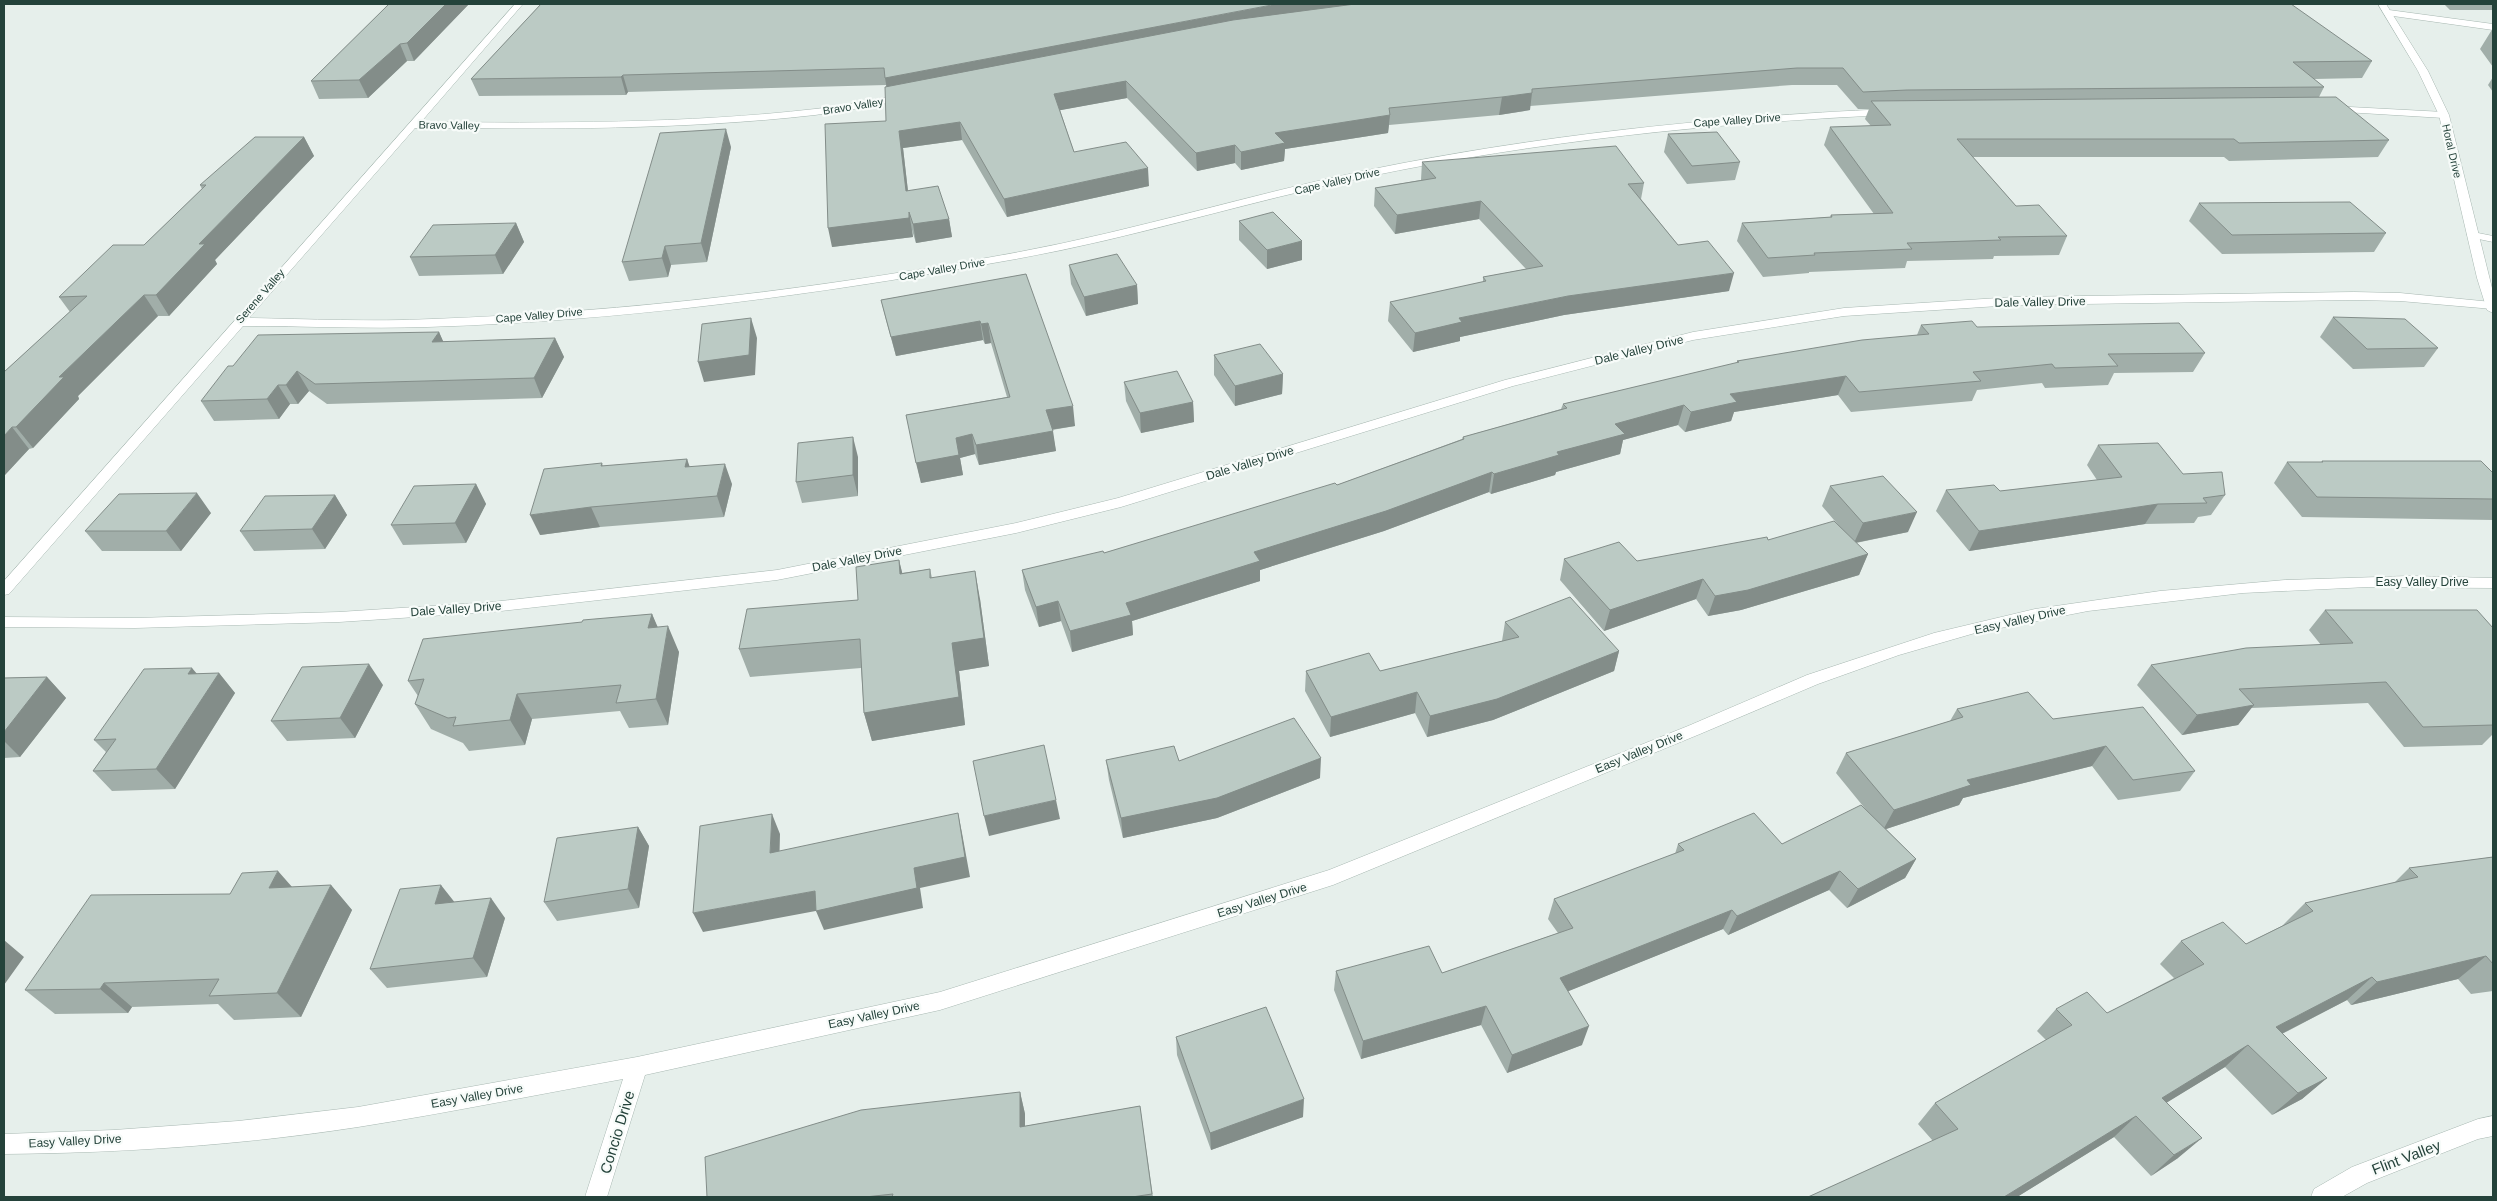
<svg xmlns="http://www.w3.org/2000/svg" width="2497" height="1201" font-family="Helvetica,sans-serif">
<style>
.lines{fill:none;stroke-linecap:round;stroke-linejoin:round}
.service-casing{stroke:#a8b8b2;stroke-width:1}
.minor-casing{stroke:#a8b8b2;stroke-width:1}
.tertiary-casing{stroke:#a8b8b2;stroke-width:1}
.service{fill:#fff;fill-rule:evenodd}
.minor{fill:#fff;fill-rule:evenodd}
.tertiary{fill:#fff;fill-rule:evenodd}
.wall{fill:#a1aea9}
.shaded-wall{fill:#838d89}
.building{fill:#bbcac4;stroke:#838d89}
.labels{text-anchor:middle;dominant-baseline:central;stroke-width:4.5;stroke-linejoin:round;paint-order:stroke}
.far-street-label{font-size:11px;fill:#24423a;stroke:#f7fbf9}
.street-label{font-size:12px;fill:#24423a;stroke:#f7fbf9}
.near-street-label{font-size:15px;fill:#24423a;stroke:#f7fbf9}
</style>
<rect width="100%" height="100%" fill="#e6efeb"/>
<g class="lines">
<g class="service-casing">
<path id="service" d="M2389,10L2493,24V30L2386,15L2385,13Z
M2473,232L2493,236V242L2469,237L2467,235Z"/>
</g>
<g class="minor-casing">
<path id="minor" d="M515,4H523L421,122C552,123 685,124 815,109C845,106 875,99 905,94L910,97L905,100C875,105 845,111 815,115C683,130 548,129 415,128L249,318C310,319 371,322 432,319C629,312 826,288 1019,252C1137,230 1251,194 1368,170C1539,135 1713,117 1888,109L1893,112L1888,115C1712,123 1538,141 1366,177C1249,201 1134,238 1016,259C822,294 624,321 427,327C366,329 304,326 243,326L9,594L4,595V581Z
M2331,106L2444,112L2449,115L2444,118L2328,111V107Z
M2354,292L2400,293L2492,302L2493,309L2400,301L2354,300L2014,305L1844,316L1693,340L1513,386L1121,507L1016,533L777,580L492,612L339,622L135,628L4,627V617L135,618L339,612L492,602L777,570L1016,523L1118,498L1505,380L1693,332L1844,308L2014,297Z
M2410,576L2493,578V588L2368,587L2243,593L2088,611L1975,633L1899,655L1818,684L1700,734L1333,885L940,1010L645,1075L607,1197H585L623,1079C535,1095 447,1113 358,1127C242,1145 121,1153 4,1154V1134L114,1130L238,1121L358,1107L637,1057L940,992L1329,870L1688,726L1807,675L1934,633L2035,609L2160,591L2285,580Z
M2493,1116V1136L2478,1139L2367,1183L2342,1197H2311L2314,1189L2352,1167L2478,1119Z"/>
</g>
<g class="tertiary-casing">
<path id="tertiary" d="M2378,4H2386L2428,71L2449,115L2493,292V313L2487,310L2477,278L2439,115L2418,71Z"/>
</g>
<use href="#service" class="service"/>
<use href="#minor" class="minor"/>
<use href="#tertiary" class="tertiary"/>
</g>
<path class="wall" d="M389,4H469L414,61H407L368,98L319,99L311,81Z
M541,4L2372,61L2362,78L2314,79L2324,87L2319,97L2389,140L2378,157L2229,161L2224,157H1973L2016,206L2067,236L2059,255L1994,256L1993,259L1907,261L1905,268L1809,272V273L1763,277L1737,241L1742,223L1830,217L1831,215L1874,214L1824,145L1830,127L1871,126L1865,119L1869,109H1858L1837,85H1792L1530,106V110L1499,115L1389,125L1388,133L1285,149L1284,161L1241,170L1235,163L1197,171L1127,98L1060,110L1074,152L1149,186L1007,217L962,140L903,148L908,191L949,219L952,237L916,243L912,230L913,237L832,247L886,121V85L628,92L626,95L479,96L471,79Z
M2444,4H2493V10H2450Z
M2493,28V67L2480,49Z
M2493,77V92L2488,85Z
M1668,134L1740,162L1735,180L1687,184L1664,152Z
M304,137L314,156L215,260L217,264L169,316H158L78,396L79,399L33,448L29,449L4,476V372L70,312L59,297L144,245L202,189L200,185Z
M731,147L707,262L671,265L668,277L629,281L622,262Z
M1422,162L1644,183L1641,199L1678,245L1729,291L1564,315L1460,337V341L1413,352L1388,321L1390,302L1483,282V277L1526,269L1479,219L1395,234L1374,206L1375,188L1421,180Z
M2199,203L2386,233L2374,252L2222,254L2189,221Z
M1239,221L1302,241V260L1267,269L1239,240Z
M516,223L524,242L503,274L419,276L410,257Z
M1069,265L1137,285L1138,304L1086,316L1071,284Z
M1026,274L1075,426L1052,430L1056,451L979,465L975,454L960,458L963,475L921,483L906,415L1007,397L991,343L985,344L983,340L896,356L886,320L881,300Z
M2333,317L2438,348L2424,367L2353,369L2320,337Z
M1921,325L1977,327L2205,353L2193,372L2114,373L2108,385L2045,388L2042,383L1977,390L1972,401L1851,412L1838,395L1734,412L1731,421L1685,432L1678,425L1623,440L1620,454L1556,472L1555,475L1491,494L1489,492L1384,531L1260,570V581L1132,621L1133,635L1072,652L1061,621L1039,627L1025,590L1022,570L1104,553L1337,485L1462,439L1463,437L1561,409L1563,404L1737,363V361L1917,335Z
M439,332L443,342L555,338L564,357L542,398L327,404L309,391L298,404H290L279,419L214,421L201,401L233,366Z
M1214,355L1283,374L1282,394L1235,406L1214,375Z
M1124,382L1193,402L1194,422L1141,433L1126,401Z
M2098,445L2183,474L2225,495L2211,515L2198,517L2194,523L2145,524L1969,551L1936,511L1946,490L2000,491L2097,480L2087,465Z
M858,457V496L802,503L796,482Z
M687,459L689,467L732,484L724,517L600,527L540,535L602,463L603,466Z
M2322,461L2493,473V520L2302,517L2274,483L2287,462H2321Z
M476,484L486,504L466,543L403,545L391,525Z
M1830,486L1908,532L1856,543L1868,554L1859,575L1741,610L1708,616L1696,599L1604,631L1560,580L1564,559L1637,561L1768,540L1840,527L1822,506Z
M335,495L347,515L325,549L254,551L240,531Z
M211,513L181,551H102L85,531Z
M899,560L902,573L930,569L932,578L980,599L989,666L959,671L965,725L872,741L864,713L861,668L750,677L739,649L858,600Z
M2325,610L2493,628V735H2492L2482,745L2404,747L2368,703L2251,708L2238,725L2182,735L2137,685L2151,665L2321,645L2309,630Z
M652,614L657,627L679,652L668,725L629,728L620,711L532,719L525,745L469,751L463,743L431,729L415,704L418,696L408,681L582,622Z
M1505,622L1619,651L1614,671L1493,720L1427,737L1415,713L1330,737L1305,691L1306,671H1380L1502,641Z
M219,673L235,693L175,789L112,791L93,771L106,752L94,740L197,674Z
M47,677L66,698L20,757L4,758V678Z
M383,685L355,738L287,741L271,721Z
M1957,709L2053,719L2195,771L2180,791L2118,800L2092,766L1963,798L1959,805L1886,829L1916,859L1905,878L1847,908L1829,890L1728,935L1723,929L1568,991L1582,1045L1507,1073L1481,1025L1361,1059L1334,990L1336,971L1442,973L1558,933L1548,919L1554,899L1675,854L1678,844H1782L1867,811L1836,773L1846,753L1950,721Z
M1106,760L1179,761L1320,778L1217,818L1123,838L1109,780Z
M638,827L649,846L639,908L557,921L544,902Z
M2493,857V991L2471,994L2458,979L2351,1005L2347,1000L2282,1034L2327,1078L2302,1099L2272,1115L2225,1067L2167,1102L2178,1158L2151,1176L2114,1137L2017,1197H1808L1933,1141L1918,1124L1935,1103L2046,1040L2037,1031L2056,1009L2107,1013L2174,978L2160,964L2181,941L2246,944L2282,926L2305,903L2394,883L2409,868Z
M331,885L352,910L301,1017L234,1020L218,1004L132,1007L128,1013L55,1014L25,990L230,894L292,887Z
M454,902L505,918L487,977L387,988L370,969Z
M1176,1037L1303,1117L1211,1150L1177,1055Z
M1020,1092L1025,1114V1126L1140,1106L1153,1197H707Z"/>
<path class="shaded-wall" d="M446,4H469L414,61L407,43Z
M1277,4H1376L888,95L885,78Z
M400,44L407,61L368,98L359,80Z
M623,75L628,92L626,95L621,77Z
M1126,81L1127,98L1056,111L1054,94Z
M1532,93L1530,110L1499,115L1502,97Z
M1390,115L1388,133L1285,149L1284,161L1241,170V152L1275,133Z
M960,122L962,140L903,148L910,209L906,191L899,131Z
M726,129L731,147L707,262L701,243Z
M304,137L314,156L215,260L217,264L169,316L156,295L199,244Z
M1235,145V163L1197,171L1196,153Z
M1148,168L1149,186L1007,217L1004,199Z
M1481,201L1479,219L1395,234L1397,215Z
M909,212L913,237L832,247L828,228Z
M949,219L952,237L916,243L913,224Z
M516,223L524,242L503,274L495,255Z
M1302,241V260L1267,269V250Z
M665,246L671,265L668,277L662,258Z
M1734,273L1729,291L1564,315L1460,337V341L1413,352L1415,333L1459,318L1568,296Z
M1137,285L1138,304L1086,316L1084,297Z
M144,295L158,316L78,396L79,399L33,448L16,427L59,377Z
M751,318L757,338L755,375L704,382L698,362Z
M980,321L983,340L896,356L891,337Z
M988,323L991,343L985,344L981,324Z
M439,332L448,352L432,342Z
M555,338L564,357L542,398L534,378Z
M297,371L309,391L298,404L286,385Z
M1283,374L1282,394L1235,406V386Z
M1846,376L1838,395L1734,412L1731,421L1685,432L1691,412L1730,394Z
M278,385L290,404L279,419L267,399Z
M1193,402L1194,422L1141,433L1140,413Z
M1684,405L1678,425L1623,440L1620,454L1556,472L1555,475L1491,494L1494,474L1615,424Z
M1073,406L1075,426L1049,430L1046,410Z
M12,427L29,449L4,476V436Z
M1053,431L1056,451L979,465L976,445Z
M972,434L975,454L960,458L963,475L921,483L916,463L956,438Z
M853,437L858,457V496L853,475Z
M687,459L694,479L685,467Z
M725,464L732,484L724,517L717,496Z
M1492,472L1489,492L1384,531L1260,570V581L1132,621L1133,635L1072,652L1070,631L1126,603L1254,552Z
M476,484L486,504L466,543L455,523Z
M197,493L211,513L181,551L166,531Z
M335,495L347,515L325,549L312,529Z
M2158,504L2145,524L1969,551L1979,531Z
M591,507L600,527L540,535L530,515Z
M1917,512L1908,532L1854,543L1863,523Z
M1868,554L1859,575L1741,610L1708,616L1715,596Z
M899,560L906,588L900,574Z
M975,571L980,599L989,666L959,671L965,725L872,741L864,713L952,643Z
M1703,579L1696,599L1604,631L1610,610Z
M1058,601L1061,621L1039,627L1036,607Z
M652,614L663,639L648,628Z
M668,626L679,652L668,725L656,699Z
M1619,651L1614,671L1493,720L1427,737L1430,716Z
M369,664L383,685L355,738L340,718Z
M192,668L209,688L188,674Z
M219,673L235,693L175,789L156,769Z
M47,677L66,698L20,757L4,741V732Z
M1417,692L1415,713L1330,737L1331,717Z
M517,694L532,719L525,745L510,720Z
M2254,705L2238,725L2182,735L2197,715Z
M2106,746L2092,766L1963,798L1959,805L1883,830L1894,810L1967,780Z
M1321,758L1320,778L1217,818L1123,838L1121,818Z
M1056,800L1060,819L989,836L984,816Z
M958,813L962,833L970,877L920,888L923,908L824,930L816,911L821,910L703,932L693,913L815,891L914,868Z
M772,814L780,834L779,873L770,853Z
M638,827L649,846L639,908L628,889Z
M1916,859L1905,878L1847,908L1858,889Z
M278,871L300,896L269,888Z
M1840,871L1829,890L1728,935L1737,916Z
M331,885L352,910L301,1017L277,993Z
M441,885L456,904H435Z
M491,898L505,918L487,977L473,958Z
M1732,910L1723,929L1554,997L1560,978Z
M4,940L24,957L4,985Z
M2486,956L2458,979L2351,1005L2377,982Z
M2372,977L2347,1000L2252,1049L2276,1027Z
M104,983L132,1007L128,1013L100,989Z
M1486,1006L1481,1025L1361,1059L1363,1041Z
M1589,1026L1582,1045L1507,1073L1512,1055Z
M2248,1045L2225,1067L2140,1119L2162,1098Z
M2327,1078L2302,1099L2272,1115L2298,1093Z
M1020,1092L1025,1114V1149L1020,1127Z
M1304,1099L1303,1117L1211,1150L1210,1133Z
M2136,1116L2114,1137L2017,1197H2004Z
M2202,1138L2178,1158L2151,1176L2174,1155Z"/>
<path class="building" d="M389,4H446L407,43L400,44L359,80L311,81Z
M541,4H1277L885,78L884,68L623,75L621,77L471,79Z
M1355,4H2291L2372,61L2293,62L2324,87L1907,90L1863,92L1843,68H1797L1532,89V93L1502,97L1389,108L1390,115L1275,133L1285,143L1241,152L1235,145L1196,153L1126,81L1054,94L1074,152L1126,142L1148,168L1004,199L960,122L899,131L906,191L938,186L949,219L913,224L909,212V218L828,228L825,124L886,121L885,87L1233,20Z
M2336,97L2389,140L2239,143L2234,139H1957L2016,206L2039,205L2067,236L1998,237L2001,240L1907,243L1912,249L1814,253L1815,255L1768,258L1742,223L1832,217L1831,215L1893,213L1830,127L1891,125L1871,101Z
M726,129L701,243L665,246L662,258L622,262L660,133Z
M1717,132L1740,162L1692,166L1668,134Z
M255,137H304L199,244H205L156,295H144L59,377H64L16,427H12L4,436V372L87,296L59,297L113,245H144L206,185H200Z
M1616,146L1644,183L1628,184L1678,245L1708,241L1734,273L1568,296L1459,318L1462,322L1415,333L1390,302L1486,281L1483,277L1543,266L1481,201L1397,215L1375,188L1436,178L1422,162Z
M2350,202L2386,233L2232,235L2199,203Z
M1273,212L1302,241L1267,250L1239,221Z
M516,223L495,255L410,257L433,225Z
M1117,254L1137,285L1084,297L1069,265Z
M1026,274L1073,406L1046,410L1053,431L976,445L972,434L956,438L959,455L916,463L906,415L1010,397L988,323L981,324L980,321L891,337L881,300Z
M2333,317L2405,319L2438,348L2367,349Z
M751,318L749,355L698,362L702,324Z
M1972,321L1977,327L2179,323L2205,353L2108,354L2118,366L2055,368L2052,364L1973,372L1981,381L1859,392L1846,376L1730,394L1737,402L1691,412L1684,405L1615,424L1625,434L1557,452L1559,455L1494,474L1492,472L1386,511L1254,552L1260,561L1126,603L1131,615L1070,631L1058,601L1036,607L1022,570L1103,551L1104,553L1335,483L1337,485L1464,439L1463,437L1567,408L1563,404L1739,362L1737,361L1862,340L1929,334L1921,325Z
M439,332L432,342L555,338L534,378L315,384L297,371L286,385H278L267,399L201,401L228,366H233L258,335Z
M1260,344L1283,374L1235,386L1214,355Z
M1177,371L1193,402L1140,413L1124,382Z
M853,437V475L796,482L798,443Z
M2158,443L2183,474L2222,472L2225,495L2203,498L2207,503L2158,504L1979,531L1946,490L1994,485L2000,491L2122,477L2098,445Z
M687,459L685,467L725,464L717,496L591,507L530,515L544,469L602,463L601,466Z
M2322,461H2481L2493,473V499L2317,497L2287,462H2323Z
M1883,476L1917,512L1863,523L1830,486Z
M476,484L455,523L391,525L414,486Z
M197,493L166,531H85L119,494Z
M335,495L312,529L240,531L265,496Z
M1834,521L1868,554L1748,590L1715,596L1703,579L1610,610L1564,559L1619,542L1637,561L1767,537L1768,540Z
M899,560L900,574L930,569V578L975,571L984,638L952,643L959,697L864,713L860,639L739,649L747,609L858,600L856,567Z
M1570,597L1619,651L1497,699L1430,716L1417,692L1331,717L1306,671L1369,653L1380,671L1519,637L1505,622Z
M2325,610H2477L2493,628V725L2423,727L2386,682L2239,689L2254,705L2197,715L2151,665L2246,648L2353,643Z
M652,614L648,628L668,626L656,699L616,703L621,685L517,694L510,720L453,726L456,717L448,718L415,704L424,679L408,681L423,639L582,622L583,620Z
M369,664L340,718L271,721L302,667Z
M192,668L188,674L219,673L156,769L93,771L116,739L94,740L144,669Z
M47,677L4,732V678Z
M2028,692L2053,719L2143,707L2195,771L2133,780L2106,746L1967,780L1971,785L1894,810L1846,753L1963,717L1957,709Z
M1294,718L1321,758L1217,798L1121,818L1106,760L1174,746L1179,761Z
M1044,745L1056,800L984,816L973,761Z
M1861,805L1916,859L1858,889L1840,871L1737,916L1732,910L1560,978L1589,1026L1512,1055L1486,1006L1363,1041L1336,971L1429,946L1442,973L1573,928L1554,899L1684,850L1678,844L1754,813L1782,844Z
M958,813L965,857L914,868L917,888L816,911L815,891L693,913L700,826L772,814L770,853Z
M638,827L628,889L544,902L557,838Z
M2493,857V964L2486,956L2377,982L2372,977L2276,1027L2327,1078L2298,1093L2248,1045L2162,1098L2202,1138L2174,1155L2136,1116L2004,1197H1808L1958,1129L1935,1103L2072,1025L2056,1009L2087,992L2107,1013L2204,964L2181,941L2223,922L2246,944L2313,911L2305,903L2418,877L2409,868Z
M278,871L269,888L331,885L277,993L209,996L219,979L104,983L100,989L25,990L91,895L230,894L242,873Z
M441,885L435,904L491,898L473,958L370,969L400,889Z
M1266,1007L1304,1099L1210,1133L1176,1037Z
M1020,1092V1127L1140,1106L1152,1194L1132,1197H892L893,1194L865,1197H707L705,1157L861,1110Z"/>
<g class="labels">
<g class="far-street-label">
<text transform="translate(853 106) rotate(-9)">Bravo Valley</text>
<text transform="translate(1737 120) rotate(-4)">Cape Valley Drive</text>
<text transform="translate(449 125) rotate(1)">Bravo Valley</text>
<text transform="translate(2452 151) rotate(77)">Horal Drive</text>
<text transform="translate(1337 181) rotate(-13)">Cape Valley Drive</text>
<text transform="translate(942 269) rotate(-10)">Cape Valley Drive</text>
<text transform="translate(260 296) rotate(-49)">Serene Valley</text>
<text transform="translate(539 315) rotate(-5)">Cape Valley Drive</text>
</g>
<g class="street-label">
<text transform="translate(2040 302) rotate(-1)">Dale Valley Drive</text>
<text transform="translate(1639 350) rotate(-14)">Dale Valley Drive</text>
<text transform="translate(1250 463) rotate(-17)">Dale Valley Drive</text>
<text transform="translate(857 559) rotate(-11)">Dale Valley Drive</text>
<text x="2422" y="582">Easy Valley Drive</text>
<text transform="translate(456 609) rotate(-4)">Dale Valley Drive</text>
<text transform="translate(2020 620) rotate(-13)">Easy Valley Drive</text>
<text transform="translate(1639 752) rotate(-22)">Easy Valley Drive</text>
<text transform="translate(1262 900) rotate(-17)">Easy Valley Drive</text>
<text transform="translate(874 1015) rotate(-12)">Easy Valley Drive</text>
<text transform="translate(477 1096) rotate(-10)">Easy Valley Drive</text>
<text transform="translate(75 1141) rotate(-3)">Easy Valley Drive</text>
</g>
<g class="near-street-label">
<text transform="translate(617 1132) rotate(-73)">Concio Drive</text>
<text transform="translate(2406 1157) rotate(-21)">Flint Valley</text>
</g>
</g>
<rect width="2497" height="1201" fill="none" stroke="#24423a" stroke-width="10"/>
</svg>
